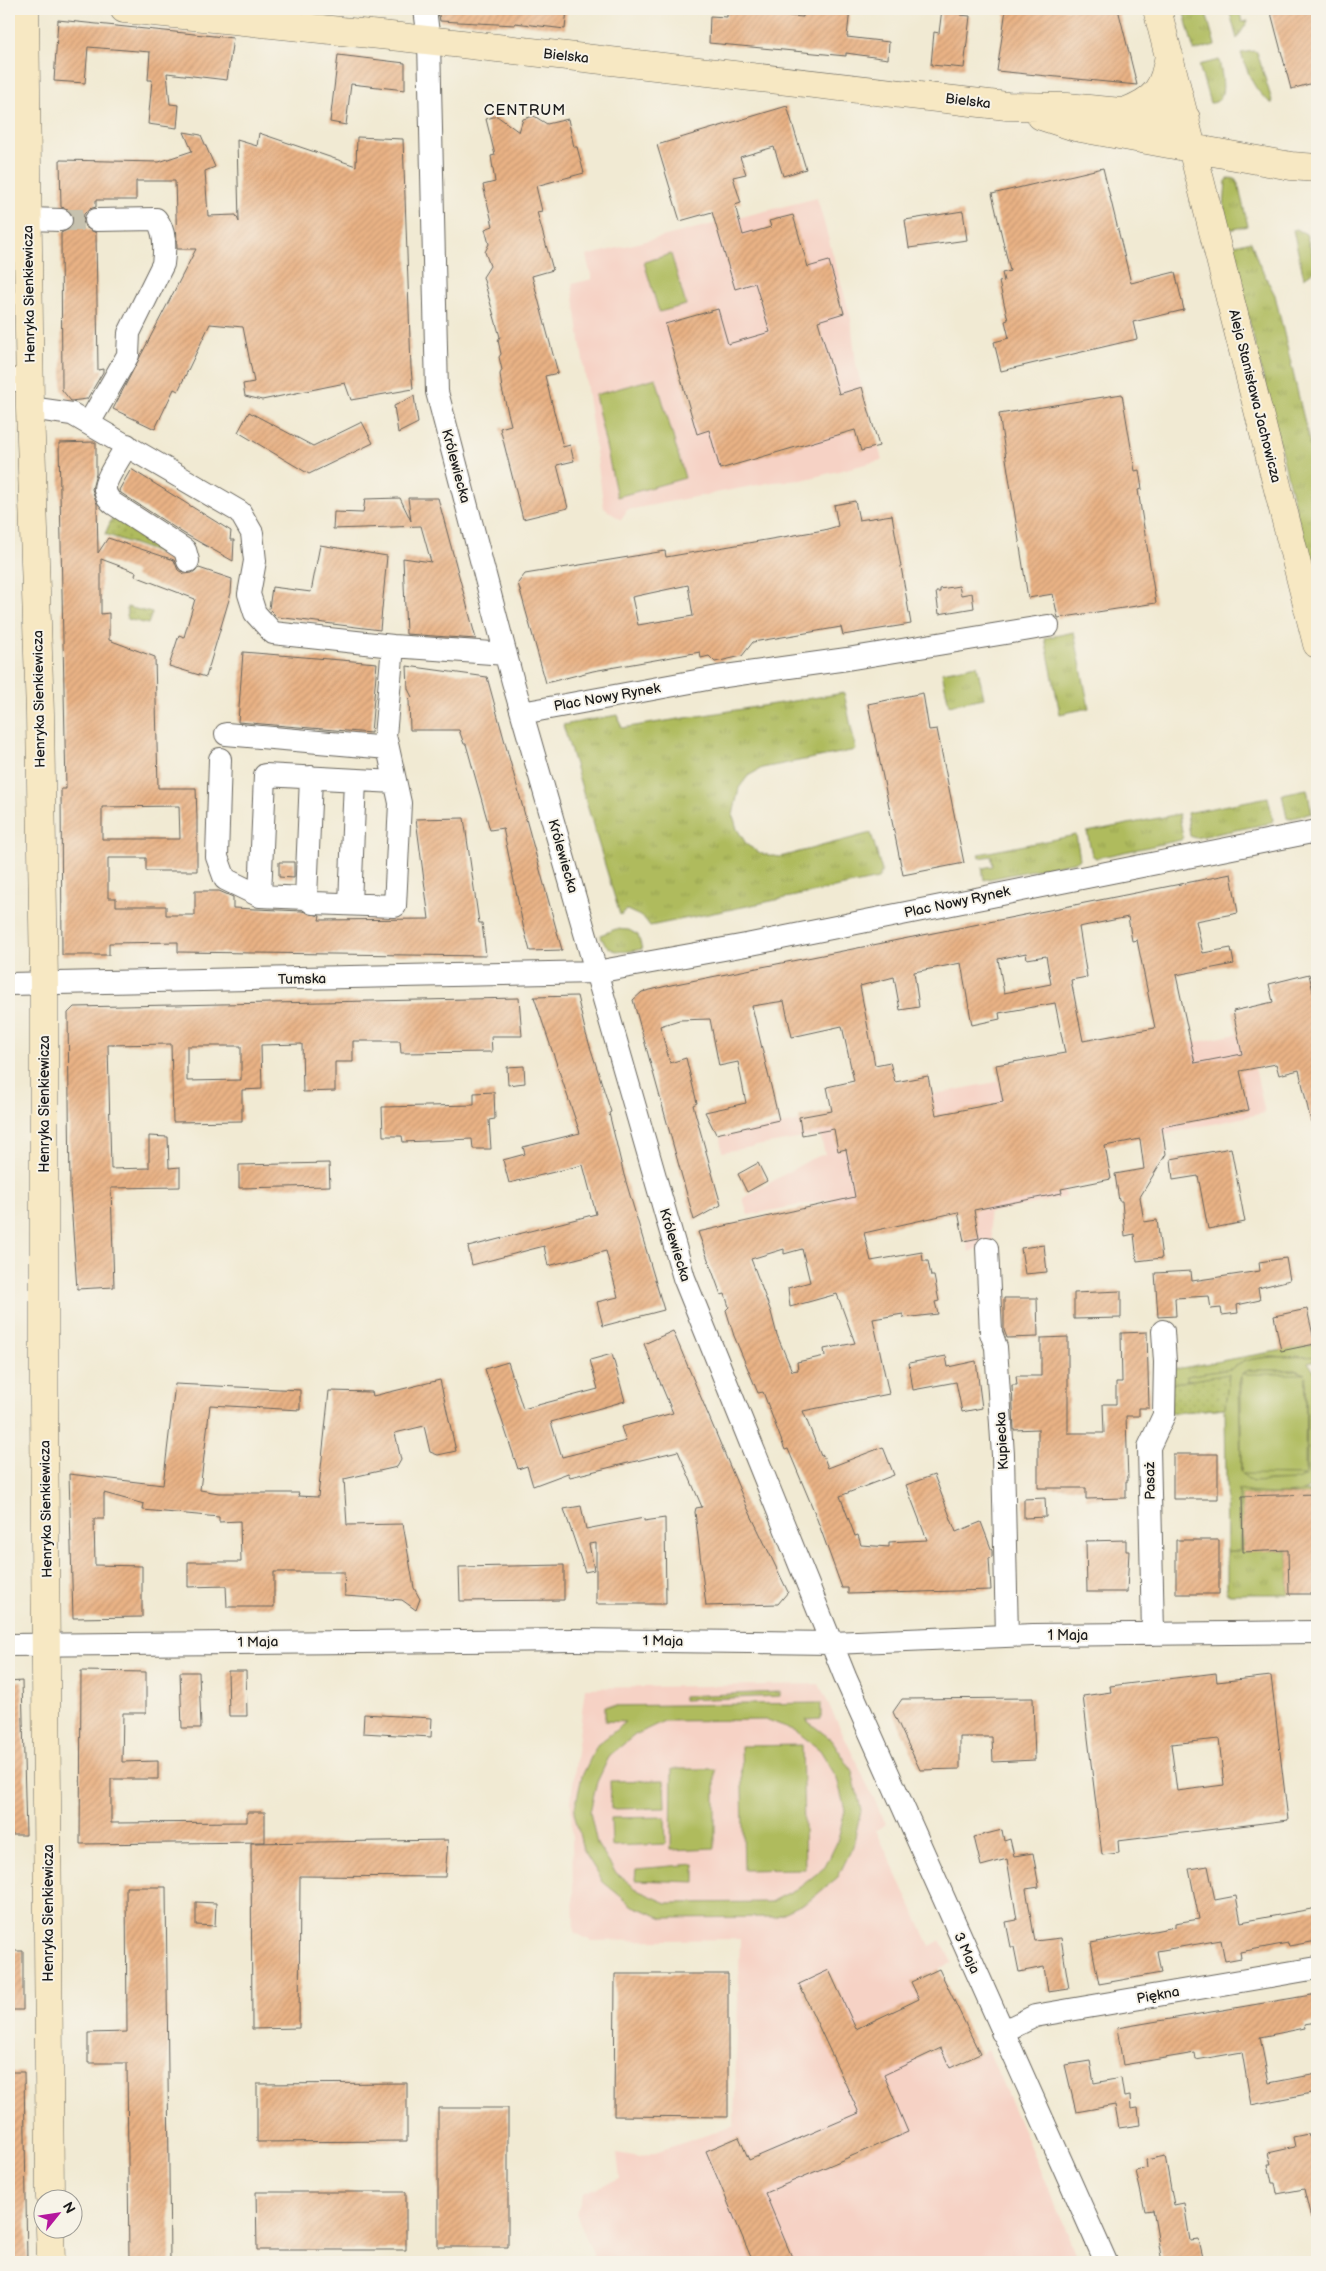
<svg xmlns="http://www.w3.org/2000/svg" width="1326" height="2271" font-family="'Balsamiq Sans',sans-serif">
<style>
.built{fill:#f6d2c5}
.grass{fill:url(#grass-tufts);stroke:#666c3c}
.park{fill:url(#park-dots);stroke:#666c3c}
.pitch{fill:#afbb5d;stroke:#666c3c;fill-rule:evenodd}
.building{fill:url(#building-hatch);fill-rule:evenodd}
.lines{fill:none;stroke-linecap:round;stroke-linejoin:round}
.street-tunnel{stroke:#c6c1ae;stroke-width:22;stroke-dasharray:22 11;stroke-linecap:butt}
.street-casing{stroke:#67645c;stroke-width:24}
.secondary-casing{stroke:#67645c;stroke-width:29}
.street{stroke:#fff;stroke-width:22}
.secondary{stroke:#f7e8c3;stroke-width:28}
.labels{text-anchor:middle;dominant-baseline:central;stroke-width:4;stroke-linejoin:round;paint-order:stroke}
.street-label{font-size:14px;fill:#1c1c1c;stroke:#f7f3e8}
.neighbourhood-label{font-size:15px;letter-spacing:1px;fill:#1c1c1c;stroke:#f7f3e8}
</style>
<defs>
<pattern id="grass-tufts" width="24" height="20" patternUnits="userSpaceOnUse" patternTransform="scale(1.25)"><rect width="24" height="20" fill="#afbb5d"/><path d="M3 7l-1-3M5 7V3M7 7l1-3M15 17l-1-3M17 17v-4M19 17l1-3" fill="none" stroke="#96a050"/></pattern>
<pattern id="park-dots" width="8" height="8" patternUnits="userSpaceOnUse" patternTransform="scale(1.25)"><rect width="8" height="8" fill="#afbb5d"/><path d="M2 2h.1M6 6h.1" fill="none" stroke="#96a050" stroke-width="1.8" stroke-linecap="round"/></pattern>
<pattern id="building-hatch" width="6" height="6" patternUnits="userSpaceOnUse" patternTransform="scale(1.25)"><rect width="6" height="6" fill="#e9b285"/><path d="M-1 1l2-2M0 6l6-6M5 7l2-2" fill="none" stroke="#c79872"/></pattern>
</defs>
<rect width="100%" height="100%" fill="#f7f3e8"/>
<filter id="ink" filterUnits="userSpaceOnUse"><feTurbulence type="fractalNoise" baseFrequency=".02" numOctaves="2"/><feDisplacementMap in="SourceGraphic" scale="10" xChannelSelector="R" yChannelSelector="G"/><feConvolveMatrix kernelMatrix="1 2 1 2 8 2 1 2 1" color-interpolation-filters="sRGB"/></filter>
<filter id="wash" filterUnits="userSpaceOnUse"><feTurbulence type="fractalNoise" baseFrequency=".0096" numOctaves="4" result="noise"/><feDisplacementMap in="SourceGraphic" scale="20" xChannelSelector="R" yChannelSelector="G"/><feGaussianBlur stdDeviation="1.12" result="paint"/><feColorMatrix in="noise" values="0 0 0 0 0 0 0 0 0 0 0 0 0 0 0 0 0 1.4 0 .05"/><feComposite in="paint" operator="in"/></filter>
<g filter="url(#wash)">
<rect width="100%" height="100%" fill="#f1ead3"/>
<path class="built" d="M817,198L851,319L856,365L882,460L802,480L773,482L627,510L621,520L604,508L572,284L592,279L586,256Z
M1247,1032L1265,1113L1058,1156L1066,1197L988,1213L993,1241L969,1252L957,1195L836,1208L832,1199L748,1215L743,1198L811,1159L825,1154L820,1135L722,1152L720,1137Z
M819,1684L886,1824L876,1830L930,1946L941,1940L952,1963L939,1969L980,2054L988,2050L1080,2262H596L576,2213L583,2193L620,2179L617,2153L640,2157L734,2126L740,1939L591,1941L574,1932L571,1800L585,1688Z"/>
<path class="grass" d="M1183,9H1205L1215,45L1194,51Z
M1229,9H1239L1242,22L1248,21L1237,39Z
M1254,51L1257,52L1273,104C1254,93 1248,73 1241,53Z
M1219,60C1221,72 1230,103 1210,103L1199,65Z
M1230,178L1235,179L1238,184L1248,226L1228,230L1224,209L1226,181Z
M1297,229L1306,234L1317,269L1304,278L1293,230Z
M1251,241L1258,262L1275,295L1317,475V597L1231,246Z
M1074,632L1089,708L1060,714L1045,638Z
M977,665L984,698L949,705L942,672Z
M844,693L856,750L762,768L748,776L739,788L733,815L737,829L747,845L762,854L780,857L871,833L882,871L878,879L650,926L644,918L627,910L620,915L563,725L617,715L622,728Z
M1307,789L1312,813L1289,819L1287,818L1282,794Z
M1268,797L1273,820L1271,823L1195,838L1190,836L1187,813Z
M1179,814L1183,837L1181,840L1096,858L1092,855L1087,832Z
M1076,835L1080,859L1078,861L984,880L982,868L993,866L991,856L980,858L979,854Z
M616,929L629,930L638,935L642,949C623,953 608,955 600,935Z
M1317,1344V1356C1294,1359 1247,1352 1231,1369L1187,1376L1188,1381L1229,1373L1225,1408L1170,1413V1370Z
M1249,1370H1295L1306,1375L1307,1469L1300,1480L1252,1482L1241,1474L1239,1382L1241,1375Z
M1239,1489L1250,1493L1317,1491V1494L1242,1496L1243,1551L1288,1550L1289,1594H1227V1551H1240Z"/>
<path class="park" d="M113,516L162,546L159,553L105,534Z
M127,607L152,613L148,624L127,619Z
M1229,1373L1225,1408L1170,1413V1384Z"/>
<path class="pitch" d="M671,254L686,305L659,312L644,262Z
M656,378L685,478L617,497L595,395Z
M1317,1356V1360L1308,1362L1317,1376V1477C1314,1483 1310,1488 1304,1491C1293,1496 1250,1494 1239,1490L1240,1551H1227L1225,1408L1229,1374L1187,1381L1186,1376L1231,1369C1248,1352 1293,1359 1317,1356ZM1249,1370H1295L1305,1374H1241ZM1241,1376V1472L1239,1382ZM1306,1376L1307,1469L1306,1474H1305ZM1242,1474L1304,1475L1305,1476L1297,1480L1252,1482Z
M780,1692V1696L683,1700V1696Z
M821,1703V1719L806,1720L832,1740L852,1771L861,1810L853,1846L838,1877L809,1901L775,1917L663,1918L631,1905L603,1882L583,1850L574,1812L582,1776L597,1745L626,1722L605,1721V1706ZM768,1720L796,1731L820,1750L837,1778L845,1810L838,1840L825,1867L800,1887L771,1902L667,1903L639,1891L615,1872L597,1844L590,1812L597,1782L610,1755L635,1735L664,1721Z
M802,1745L805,1869L744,1870L741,1746Z
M672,1769H715V1848L671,1850Z
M664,1780L665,1808L611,1809L610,1781Z
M665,1817L666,1844L612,1846L611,1818Z
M695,1864V1882L635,1880L636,1869Z"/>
<g id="blocks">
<path class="building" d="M438,9H567L565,29L515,23V25L440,21Z
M727,9H744V12L803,17V9H850L847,37L889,42L888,59L846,53V56L709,43L710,16L727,17Z
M942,9H960V15L970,16L964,68L931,65L934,32L939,33Z
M1006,9H1118L1137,85L997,71Z
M1270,9H1313L1317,26V82L1291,89Z
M58,20L233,38L227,80L167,73L170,104L179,105L177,128L148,124L152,80H148L150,52L88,47L85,83L54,81Z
M338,55L405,63V90L351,84L346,125L330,122Z
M787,106L806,169L783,176L774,147L740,157L746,174L733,177L741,203L735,205L743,235L771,227L769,221L793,215L808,267L829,261L844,313L818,321L839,394L862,387L879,446L861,451L855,430L720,469L709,430L697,434L665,324L718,309L728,344L770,332L755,283L735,289L712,212L680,221L657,145Z
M497,116L519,132L523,119L534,116L547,124L568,119L574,147H577L584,173L536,186L542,211L537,212L553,270L532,276L558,373L545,376L563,447L570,445L574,461L557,465L568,508L523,519L500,428L511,425L502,389L500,374L502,370L499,357L501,354L498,340L500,337L483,277L490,266L485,252L489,244L485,229L493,226L483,185L495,182L491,156L495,155L486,119Z
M184,132L201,135L215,167L205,171L208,216L236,215L239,222L237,140L257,146L259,133L356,166L357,137L403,139L411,368L413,389L351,400L345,383L262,400L245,396L243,384L254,382L243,327L210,324L178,391L174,389L155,429L113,409L196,249H177L175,181H136V200H96V207L89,209L84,214L83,221L85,227L96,233L98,370L103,369V372L87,399L71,401L62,390L61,233L72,227L74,220L68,209L61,207L60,160L159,162L192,151Z
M1103,168L1131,283L1175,272L1184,310L1133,322L1137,339L1001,371L994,342L1009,338L1005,321L1008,320L999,282L1004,281L1002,273L1010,271L992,194Z
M963,211L967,240L909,248L905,220Z
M1122,394L1135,471L1139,470L1142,489L1138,490L1156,603L1058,618L1053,594L1028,598L999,414Z
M414,396L418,423L398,433L394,406Z
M249,412L313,446L362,422L373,443L309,474L238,432Z
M94,442L96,443V474L92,489L97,504L98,553L108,538L174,560L178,570L184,574L192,573L199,568L232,579L231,593L206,677L169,666L179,635L184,637L195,599L135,576L136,572L101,559V614L109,613V640L155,657L158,788H196L197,818V871H146V858H108V898H116V906H166V915H195V891H219L233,897V908L302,911L320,916L319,920L429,919L416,819L464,818L479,923H482L486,956L178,952V942L109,943V955H62L61,789H66L59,443ZM179,806L180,839H102V807Z
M131,469L231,531L230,540H234L233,561L183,533L121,493L119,490Z
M400,498L411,521L408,498H438L476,639L406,634L403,558L431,562L421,526L333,529L334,512L363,513L365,499Z
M855,501L859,520L892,515L911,624L843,635L841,627L753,642L742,656L715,662L709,656L701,658L700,652L593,671L546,683L518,583L525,574L665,551L666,557L824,530L838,526L834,505ZM688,585L693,616L638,625L632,597Z
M320,545L387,556L380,630L277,617L269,609L272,587L311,592Z
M959,586L961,595L972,593L974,608L939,614L936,592H940V589Z
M243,652L377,663L371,733L238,722Z
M407,666L487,677L562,950L530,951L523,925L503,828L490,830L466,744H464L459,730H410L409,700L412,697L408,689Z
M923,693L929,730L937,729L964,863L903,875L868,704Z
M279,862H294V878L279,877Z
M1231,874L1238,913L1196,921L1203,953L1231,948L1234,964L1176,975L1195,1063L1242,1054L1233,1011L1273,1002L1269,984L1309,974L1317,1009V1121L1311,1122L1299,1070L1279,1075L1276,1064L1240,1071L1249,1110L1162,1127L1166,1154L1140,1197L1144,1222L1157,1220L1162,1258L1137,1261L1134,1234L1125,1236L1122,1201H1119L1115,1174L1144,1169L1140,1139L1105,1146L1111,1179L1061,1189L1062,1193L974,1210L979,1238L964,1241L958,1212L864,1233L871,1261L922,1252L923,1261H928L931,1276H934L939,1301L935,1302L938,1314L903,1318V1314L873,1319L889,1394L803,1411L821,1456L823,1455L828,1468L883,1447L894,1475L840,1496L855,1536L858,1535L861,1545L889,1547V1542L927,1540L906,1485L934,1475L956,1532L981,1522L992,1551V1557L989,1558L991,1590L848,1594V1588H842L814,1511L788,1449L785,1450L763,1392L758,1393L734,1336L726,1310L729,1307L725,1294L721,1295L698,1232L855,1197L846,1149L838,1151L834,1129L802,1135L799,1117L832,1111L827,1087L854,1081L842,1026L792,1037L784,1001L752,1006L779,1120L716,1134L705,1112L746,1103L738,1062L719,1066L710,1019L679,1020L660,1026L670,1063L686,1058L697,1103L693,1105L721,1205L694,1220L633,1000L642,992L671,985ZM1128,917L1132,941L1137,940L1155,1028L1083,1041L1071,980L1087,977L1079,927ZM1026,953L1027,959L1046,956L1051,984L1004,993L998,959ZM961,963L972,1025L1000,1019L999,1013L1055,1003L1065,1053L996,1065L1003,1102L936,1115L928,1076L895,1082L890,1062L875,1065L860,986L894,977L900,1010L919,1007L914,972ZM784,1249V1254L802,1249L810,1282L788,1288L790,1307L837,1294L855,1343L824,1349L825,1356L797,1362L798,1370L792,1371L777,1335L771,1312L751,1259Z
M577,996L586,1034L611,1112L609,1113L624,1175L664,1310L603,1326L597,1302L618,1297L606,1251L548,1266L544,1246L472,1265L468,1247L596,1214L583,1165L509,1183L503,1160L525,1154L523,1147L580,1133L534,997Z
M519,998L522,1036H491L492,1052L401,1053L400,1041H353V1062H335V1091L303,1092L302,1044L261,1045L262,1089L242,1090V1121L173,1122L171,1044L108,1045L111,1169L149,1168V1136L168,1137L169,1168L180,1167V1187L111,1188L114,1287L77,1289L70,1189L68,1013L74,1007ZM187,1046H241V1080L187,1081Z
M524,1066L525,1083L508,1085L507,1067Z
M494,1092L495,1119L489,1120L491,1149H473L472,1139L403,1142L402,1136H383L382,1107L474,1105V1093Z
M1231,1148L1245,1222L1208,1229L1198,1176L1173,1180L1171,1159Z
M329,1163L330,1186L239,1188V1165Z
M758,1163L767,1181L747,1192L738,1174Z
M1044,1245L1047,1272L1025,1274L1021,1248Z
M1286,1258L1290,1280L1258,1288L1260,1300L1237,1305L1238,1313L1222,1315L1221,1308L1211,1309L1209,1296L1175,1298L1176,1316L1158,1317L1155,1273L1191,1271L1192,1281L1260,1271L1259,1262Z
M1121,1291V1318L1074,1319V1293Z
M1004,1298H1037L1038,1337L1007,1338L1004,1330Z
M1307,1309L1315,1344L1281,1351L1274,1316Z
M673,1331L747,1507L788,1592L778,1604L706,1606L695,1512L696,1508L702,1507L678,1451L570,1477L568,1473L533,1486L527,1466L518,1469L485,1369L508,1362L523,1409L598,1389L590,1360L612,1354L625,1401L551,1422L562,1457L626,1441L621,1427L673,1413L644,1344Z
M1147,1332L1149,1408H1139V1416H1126L1128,1481H1126V1498L1086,1499V1488H1038V1429L1014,1430L1012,1385H1017L1016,1376H1041V1338L1068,1337V1433H1104L1103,1404H1116V1382H1122L1121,1333Z
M946,1356L948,1367L976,1361L982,1408L962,1412L956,1382L913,1390L909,1363Z
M440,1380L456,1451L438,1455L430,1452L424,1426L395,1433L401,1460L397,1467L344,1479L347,1525L403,1524L414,1588L420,1599L416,1610L402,1600L345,1596L344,1572H274V1607H227L226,1586L188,1587V1562H241L240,1521L219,1522V1517L143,1510L144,1504L104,1493V1519H94L95,1565L142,1566V1617L73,1618L69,1474L163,1485L175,1384L300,1390V1410L210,1405L200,1490L219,1493H299L298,1496L318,1497L329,1391L372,1392L373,1396Z
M1173,1454H1218V1499H1173Z
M1317,1494V1594H1289L1288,1550L1243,1552L1242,1496Z
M1045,1498L1046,1517L1024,1518V1499Z
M581,1506L586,1529L644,1518V1521L665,1518L666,1604H596V1543L589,1544L594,1570L585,1572L564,1509Z
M1126,1540V1551H1129L1127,1592H1087L1086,1541Z
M1176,1540H1219V1594H1176Z
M564,1565V1600L460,1601L459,1567Z
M81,1671L146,1672V1713H123L122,1762L158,1761V1779H111V1823L247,1822V1812H265V1842L80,1844Z
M228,1671H246L247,1716H229Z
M180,1672H199L201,1728H182Z
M1216,1673L1217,1682L1271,1676L1288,1820L1118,1841L1119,1853L1102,1855L1083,1696L1111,1692L1110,1686ZM1219,1739L1224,1785L1177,1791L1171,1744Z
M22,1681L26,1835H9V1682Z
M1033,1698L1035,1760L993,1762L992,1737H960V1769L920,1770L893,1712L902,1699Z
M364,1714L432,1718L431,1737L363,1733Z
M1002,1830L1004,1841L1010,1839L1014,1856L1033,1853L1039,1887L1026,1889L1035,1941L1061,1938L1069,1989L1048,1992L1044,1967L1019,1972L1014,1947H1011L1006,1922L1017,1920L1007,1859L981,1866L974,1837Z
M448,1840L445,1877L300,1876L299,2028L252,2029L251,1843Z
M1208,1866L1215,1900L1236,1896L1241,1922L1317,1908V1941L1289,1946L1288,1943L1240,1952L1241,1958L1225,1961L1221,1940L1157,1951L1161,1973L1099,1984L1091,1943L1175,1927V1923L1199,1919L1189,1869Z
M126,1887H166L170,2262H129L127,2063H88V2033L127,2032Z
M196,1902L216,1903L215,1926L196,1925Z
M9,1951H23V2010H9Z
M939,1969L980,2054L950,2068L941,2048L884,2075L908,2132L765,2193L794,2262H753L706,2151L739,2137L749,2160L859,2113L799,1984L829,1970L856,2029L919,1999L911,1982Z
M615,1974H728V2117L614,2116Z
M1317,1994V2022L1304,2024L1305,2028L1260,2037L1269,2083L1317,2074V2092L1251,2105L1242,2052L1196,2060L1195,2053L1123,2065L1117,2028Z
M1090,2061L1094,2083L1121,2078L1124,2097L1130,2096L1131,2109L1138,2108L1140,2125L1119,2128L1115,2105L1076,2112L1065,2065Z
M9,2072H24L27,2262H9Z
M407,2083V2141L257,2142V2084Z
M438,2108H508V2247H438Z
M1308,2134L1309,2137L1317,2136V2156L1314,2157L1317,2171V2217L1311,2218L1304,2189L1277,2194L1275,2183H1272L1268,2164H1271L1268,2153L1295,2147L1293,2137Z
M1165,2156L1174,2205L1184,2203L1190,2241L1199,2240L1204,2262H1162L1153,2210L1145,2211L1136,2171L1147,2168L1146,2160Z
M256,2192H406V2250H257Z"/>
</g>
</g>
<g filter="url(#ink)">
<use href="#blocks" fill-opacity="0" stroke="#67645c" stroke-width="1"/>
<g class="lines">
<path class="street-tunnel" d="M61,220H96"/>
<g class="street-casing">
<path id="street" d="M425,9L429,41L437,392L513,682L684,1278L846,1679L1106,2262
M28,219L61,220
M9,380H30
M30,408L72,414L240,512L252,533L255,561L249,594L255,613L273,633L393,646L506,654
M89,423L128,355L129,333L163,264C165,249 166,231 156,219L96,220
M127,445C122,455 104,480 105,490C106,496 110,501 114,504L185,550L188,561
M522,713L718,677L847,659L1048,626
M226,734L388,748L385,736L393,646
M220,759L217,857L225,879L260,896L306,898L313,903L395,906L400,803L388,748
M260,896L265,775L395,782
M306,898L311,777
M350,904L355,780
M9,984L596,972L746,945L1317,831
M987,1248L991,1333L996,1347L1003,1455L1007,1636
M1153,1634L1149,1447L1164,1415L1165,1362L1163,1331
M9,1645L573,1640L832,1643L1033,1635L1317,1632
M1002,2032L1035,2016L1046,2014L1317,1968"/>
</g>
<g class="secondary-casing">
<path id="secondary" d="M25,9L30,408L40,714L44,984V1403L50,2198
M124,9L400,37L1007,106L1067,107L1186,118
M1157,9L1317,644
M1124,112C1156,100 1164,89 1169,55
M1041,116L1075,127L1291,166L1317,168
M50,2228L51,2262"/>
</g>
<use href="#street" class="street"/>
<use href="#secondary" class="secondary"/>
</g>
</g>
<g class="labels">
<g class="street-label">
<text transform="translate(566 56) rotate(6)">Bielska</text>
<text transform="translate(968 101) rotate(7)">Bielska</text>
<text transform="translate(29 294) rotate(-91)">Henryka Sienkiewicza</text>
<text transform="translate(1255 396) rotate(76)">Aleja Stanisława Jachowicza</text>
<text transform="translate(456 466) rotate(75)">Królewiecka</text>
<text transform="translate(607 697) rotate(-10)">Plac Nowy Rynek</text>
<text transform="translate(39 699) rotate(-91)">Henryka Sienkiewicza</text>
<text transform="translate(563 856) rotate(74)">Królewiecka</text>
<text transform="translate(957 902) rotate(-12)">Plac Nowy Rynek</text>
<text transform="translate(302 979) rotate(-1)">Tumska</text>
<text transform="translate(44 1104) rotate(-90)">Henryka Sienkiewicza</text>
<text transform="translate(675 1245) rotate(73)">Królewiecka</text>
<text transform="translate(1002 1441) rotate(-93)">Kupiecka</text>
<text transform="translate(1150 1481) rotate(-91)">Pasaż</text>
<text transform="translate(46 1509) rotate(-91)">Henryka Sienkiewicza</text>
<text x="1068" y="1635">1 Maja</text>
<text transform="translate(663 1641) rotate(1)">1 Maja</text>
<text transform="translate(258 1642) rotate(-1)">1 Maja</text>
<text transform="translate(48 1913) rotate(-90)">Henryka Sienkiewicza</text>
<text transform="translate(967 1953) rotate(66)">3 Maja</text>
<text transform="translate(1158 1995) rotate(-10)">Piękna</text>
</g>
<g class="neighbourhood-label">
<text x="525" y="110">CENTRUM</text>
</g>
</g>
<rect width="1326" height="2271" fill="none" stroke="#f7f3e8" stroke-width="30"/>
<g transform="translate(58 2214) rotate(60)"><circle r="24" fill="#f7f3e8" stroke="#9f9d96"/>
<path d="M0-4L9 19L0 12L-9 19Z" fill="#b5179e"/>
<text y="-8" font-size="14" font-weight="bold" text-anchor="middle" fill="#1c1c1c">N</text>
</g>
</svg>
